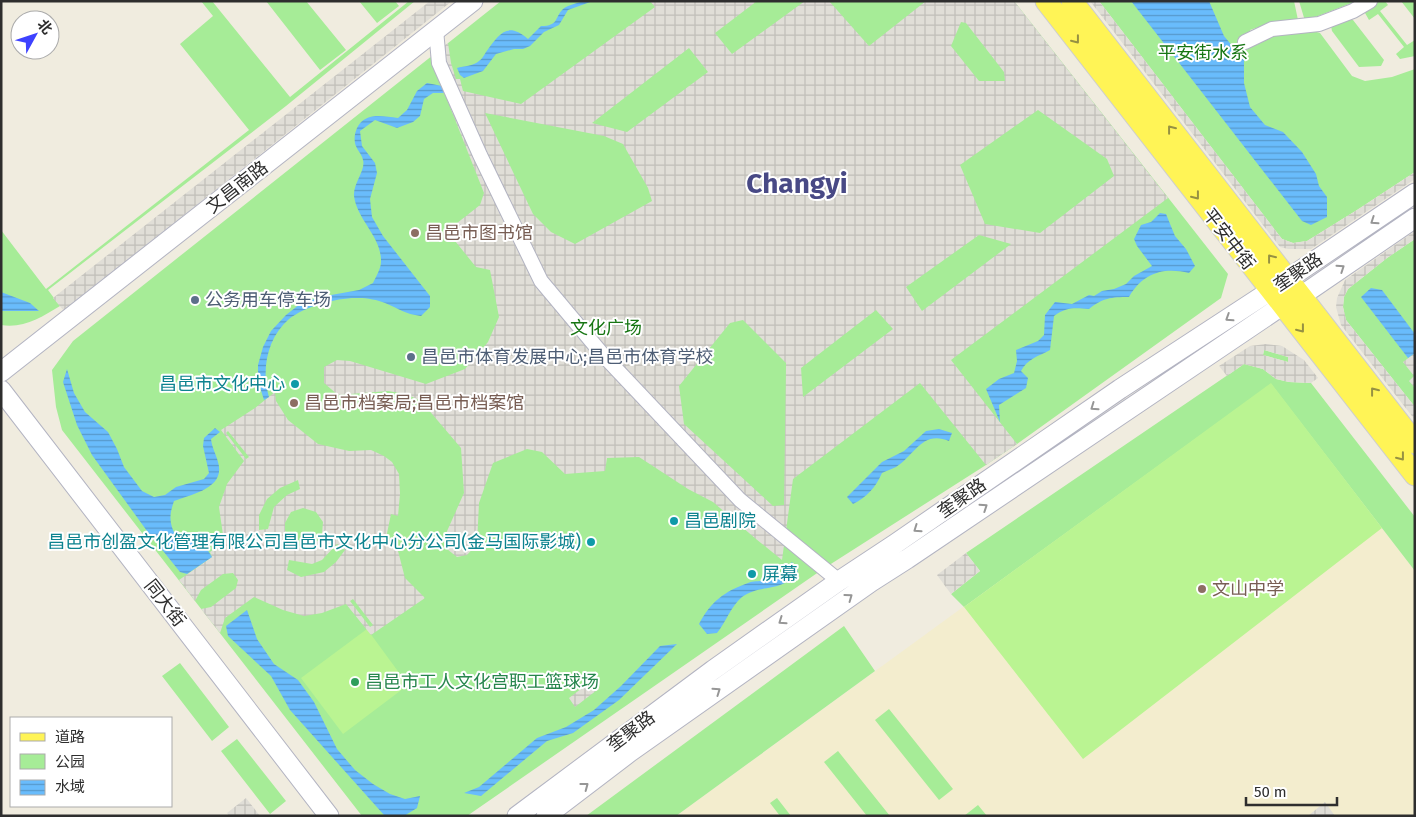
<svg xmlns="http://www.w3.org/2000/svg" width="1416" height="817" font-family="'Fira Sans','Noto Sans SC',sans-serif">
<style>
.education{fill:#f3edce}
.park{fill:#a6ec97}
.pitch{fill:#baf492}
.plaza{fill:url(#plaza-grid);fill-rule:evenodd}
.water{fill:url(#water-rules)}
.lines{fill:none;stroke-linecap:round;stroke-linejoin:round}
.street-casing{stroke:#b3b4c2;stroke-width:16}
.secondary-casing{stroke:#b3b4c2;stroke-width:21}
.primary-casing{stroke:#cdcdcd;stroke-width:23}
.street{stroke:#fff;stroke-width:14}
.secondary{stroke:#fff;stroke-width:19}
.primary{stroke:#fff456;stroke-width:21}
.oneway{stroke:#969142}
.oneway2{stroke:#969696}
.education-dot{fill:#8d6e63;stroke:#fff;stroke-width:2}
.service-dot{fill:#5c6f8a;stroke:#fff;stroke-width:2}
.culture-dot{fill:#0f9aa8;stroke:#fff;stroke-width:2}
.leisure-dot{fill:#2e9e5b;stroke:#fff;stroke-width:2}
.labels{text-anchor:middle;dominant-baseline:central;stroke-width:4;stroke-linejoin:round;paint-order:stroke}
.park-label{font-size:18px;fill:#177613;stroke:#fff}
.street-label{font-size:18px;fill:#2e2e2e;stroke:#fff}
.education-label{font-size:18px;fill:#785e54;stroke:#fff;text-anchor:start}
.service-label{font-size:18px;fill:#4e5e75;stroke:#fff;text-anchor:start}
.culture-label{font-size:18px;fill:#0d838f;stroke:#fff;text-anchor:end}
.leisure-label{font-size:18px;fill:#27864d;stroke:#fff;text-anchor:start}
.town-label{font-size:28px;font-weight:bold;fill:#484985;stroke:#fff}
</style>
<defs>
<pattern id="plaza-grid" width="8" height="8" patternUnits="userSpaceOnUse" patternTransform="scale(1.25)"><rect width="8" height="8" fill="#e0ded7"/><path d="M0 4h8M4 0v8" fill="none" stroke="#c0bfb9"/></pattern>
<pattern id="water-rules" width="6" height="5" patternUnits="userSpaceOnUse" patternTransform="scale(1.25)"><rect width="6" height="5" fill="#69bcfc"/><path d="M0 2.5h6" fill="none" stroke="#5799cc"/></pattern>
</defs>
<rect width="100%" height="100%" fill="#f0ecdf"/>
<path class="education" d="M1271,383L1415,571V816H676Z"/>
<path class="park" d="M201,1H212L290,97L409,1H415L286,106L48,290L60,306C42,317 23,329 1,325V230L46,289L249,130L180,44L213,16Z
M266,1H306L346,50L320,70Z
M359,1H395L399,6L377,23Z
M501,1H1014L1228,274L1221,298L1017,444L986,465L823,569L467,816H362L62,430L56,407L52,370L73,341Z
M1099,1H1294L1298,20L1265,25L1250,30L1257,45L1265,38L1310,30L1320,33L1352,76L1365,81L1392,77L1415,69V172L1357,210L1307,241L1293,243L1282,239Z
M1299,1H1357L1305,21Z
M1380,1H1385L1388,5L1380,11L1407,45L1415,40V56L1400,59L1396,54L1404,47L1378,14L1369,20L1365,13L1367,9Z
M1401,1H1415V19Z
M1349,19L1353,20L1384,60L1381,66L1359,67L1332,31L1331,26Z
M1415,239V407L1346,320L1343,307L1344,297L1348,289L1387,258Z
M1264,350L1288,357V362L1263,355Z
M1244,364L1263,369L1276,379L1289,382L1311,383L1415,517V571L1271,384L964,607L951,594L980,571L966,553Z
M844,626L875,671L676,816H586Z
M180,663L229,727L212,741L162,676Z
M889,709L953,789L939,800L875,720Z
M237,739L286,801L270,814L221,751Z
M838,751L890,816H867L824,762Z
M777,798L791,816H780L770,803Z
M978,805L987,816H964Z"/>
<path class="pitch" d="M1271,383L1382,528L1083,759L964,607Z
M367,629L408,685L343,734L301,678Z"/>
<path class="plaza" d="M430,1H452L64,311L53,298Z
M650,1H757L715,33L732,54L805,1H829L869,46L926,1H1014L1168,198L951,360L1017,444L986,465L920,383L793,479L782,560L756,539L713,502L688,489L639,457L607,458L605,471L565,474L542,452L527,449L493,463L479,503L477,544L467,555L457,557L447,549L444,538L464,493L461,448L421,401L406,394L388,391L338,395L324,383V367L337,360L350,361L426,384L465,369L488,342L499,317L490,270L476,267L447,231L480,205L484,193L430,56L448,43L451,63L456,79H460L463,91L521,104L655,7ZM961,22L966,23L1004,72L1005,81H979L951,46ZM689,48L708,72L627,132L592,123ZM1038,110L1107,159L1114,176L1040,233L985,224L960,165ZM485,113L604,136L623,144L648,188L652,201L575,244L551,232L533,214ZM979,235L1011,244L922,311L906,287ZM876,310L893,329L803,397L801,368ZM743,320L786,363L784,505L773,506L684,424L679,386L730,323Z
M1090,1H1099L1282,239L1293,243L1307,241L1357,210L1415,172V179L1311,249H1288L1280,247Z
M1415,231V239L1387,258L1348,289L1344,297L1343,307L1346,320L1415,407V420L1341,325L1336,307L1337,298L1345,280Z
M1266,344L1282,346L1304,360L1318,378L1311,383L1289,382L1276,379L1263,369L1244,364L1227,376L1219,366L1250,346ZM1264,350L1288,357V362L1263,355Z
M1415,353V388L1409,381L1414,376L1403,362Z
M275,392L276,401L288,420L318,444L349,451L371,450L384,456L392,462L399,474L400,494L398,516L391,514L385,543L398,551L405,578L425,598L371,635L346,604L322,613L304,616L283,610L254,597L225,618L220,633L201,609L211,607L236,588L238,580L233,573L223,574L201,590L195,601L179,580L212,557L210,552L224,542L219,507L227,484L244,461L221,430L255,408ZM228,431L249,457L246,459L226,433ZM298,480L300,489L287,495L274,507L268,529L259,530V515L267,499L280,488ZM303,508L316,512L323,522L322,534L319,540L308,546L296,545L287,536L285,530V523L291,512ZM337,544L345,550L336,562L324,572L301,577L287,570L289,560L312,564L322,560ZM353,599L373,625L370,627L350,601Z
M966,553L980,571L951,594L937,575Z
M590,682L597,690L575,707L569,698Z
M246,798L260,816H229L227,813Z
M1325,802L1335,816H1308Z"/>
<path class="water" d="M584,1H593L568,10L559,25L544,32L530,46L523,49H514L496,54L483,71L464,78L460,75L457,68C464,66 473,66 479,61C482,59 484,55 486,52C499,34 507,21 528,39L541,26C559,26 554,18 563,9C568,5 578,3 584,1Z
M1131,1H1209L1224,36L1244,60V83L1250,107L1265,125L1283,132L1302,152L1316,174L1319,186L1327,197V217L1311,225L1302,221Z
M427,83L442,86L444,93H433L424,99L420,116L413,122L397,128L375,120L360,131L362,146L375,163L377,173L370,199L372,217L383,236L430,296V307L421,316C404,314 400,309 385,303C378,300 367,298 359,298C339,297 305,306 289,319C267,338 261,370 269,397L264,400L258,381V365L263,347L271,331L286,315L300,304L320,297L359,290L373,283C376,277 381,268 381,262C382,237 357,220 354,196C353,183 366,170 363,160C362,154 356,149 355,143C354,137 355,133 357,128C365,112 382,116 398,118L407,110L417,91Z
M1160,213L1166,214L1175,236L1186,249L1195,266L1189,273C1163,267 1143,273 1129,297C1111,297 1103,298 1089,309C1074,308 1067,307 1054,316L1050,350C1039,356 1027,359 1021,371L1028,378L1026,388L999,405L1000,422L986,389L999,379L1014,373L1017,361L1016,350L1038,341L1044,335L1045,315L1055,302L1072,304L1089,295L1094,296L1102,291L1114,289L1126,284L1134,276L1152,266L1137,246L1134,239L1141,225L1151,222Z
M1371,288L1382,290L1415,334V353L1408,358L1361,297Z
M1,292L30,303L39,311H1Z
M67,369L74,393L85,412L108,432L117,449L124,467L142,491L154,497L165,495L176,487L204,479L209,473L203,446L204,438L215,428L220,432L211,439C212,448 216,454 218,462C226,488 192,494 174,501C169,515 169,524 176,536L205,546L212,557L187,574L180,572L147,531L92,455L77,425L63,382Z
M939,429L952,433L949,441C922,430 915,455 896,467C892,469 886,471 882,473C876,487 866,498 853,504L847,497L882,462L904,451L926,431Z
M792,562L798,571C782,594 761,583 742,597C731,606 726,622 717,633L707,634L699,624C711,602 723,592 748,583C754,580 761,582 767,580C777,578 785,569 792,562Z
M247,610L257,639L274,664L298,680L314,702L337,749L355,770L373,784L390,794L405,799L420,796L417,808L404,816L384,815L290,710L271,676L228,636L226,626Z
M677,644L619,700L573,733L547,741L481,796L464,793L479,787L537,738L566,727L594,710L621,686L660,646Z"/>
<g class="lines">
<g class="street-casing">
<path id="street" d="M436,30L439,63L480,155L541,281L603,355L740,500L839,581
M1245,42L1272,29L1319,24L1353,11L1370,1"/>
</g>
<g class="secondary-casing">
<path id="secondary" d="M1,372L473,1
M1,390L329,816
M517,816L713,670L839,581L895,544L1120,389L1270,291L1415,193
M546,816L630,752L871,582L907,559L1283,305L1301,296L1415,218"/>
</g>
<g class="primary-casing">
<path id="primary" d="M1046,1L1415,475
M1072,1L1415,443"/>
</g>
<use href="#street" class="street"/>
<use href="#secondary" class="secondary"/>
<use href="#primary" class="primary"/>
</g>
<defs><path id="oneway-chevron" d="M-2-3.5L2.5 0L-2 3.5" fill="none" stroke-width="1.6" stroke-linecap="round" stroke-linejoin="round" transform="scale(1.25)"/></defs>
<g class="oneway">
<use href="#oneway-chevron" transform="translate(1076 40) rotate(52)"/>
<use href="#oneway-chevron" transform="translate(1171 129) rotate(-128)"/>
<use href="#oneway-chevron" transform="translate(1196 196) rotate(52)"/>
<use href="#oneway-chevron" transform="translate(1271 258) rotate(-128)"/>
<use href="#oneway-chevron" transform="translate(1301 329) rotate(52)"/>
<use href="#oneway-chevron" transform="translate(1374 391) rotate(-128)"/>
<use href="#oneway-chevron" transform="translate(1401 457) rotate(52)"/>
</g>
<g class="oneway2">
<use href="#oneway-chevron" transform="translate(1374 221) rotate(146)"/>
<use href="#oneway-chevron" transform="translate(1341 268) rotate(-34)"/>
<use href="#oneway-chevron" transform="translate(1229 318) rotate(147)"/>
<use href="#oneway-chevron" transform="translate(1094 407) rotate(145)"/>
<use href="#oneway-chevron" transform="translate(984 507) rotate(-34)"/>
<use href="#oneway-chevron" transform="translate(917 529) rotate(145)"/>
<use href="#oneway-chevron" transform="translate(849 597) rotate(-36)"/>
<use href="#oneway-chevron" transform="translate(782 621) rotate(145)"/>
<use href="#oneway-chevron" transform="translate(717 691) rotate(-35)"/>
<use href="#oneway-chevron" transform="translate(585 786) rotate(-37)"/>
</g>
<g class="education-dot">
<circle cx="415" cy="233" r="5"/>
<circle cx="294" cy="403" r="5"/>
<circle cx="1202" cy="589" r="5"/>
</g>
<g class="service-dot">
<circle cx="195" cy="300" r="5"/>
<circle cx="411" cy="357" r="5"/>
</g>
<g class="culture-dot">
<circle cx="295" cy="384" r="5"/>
<circle cx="674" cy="521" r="5"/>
<circle cx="591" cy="542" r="5"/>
<circle cx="752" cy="574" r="5"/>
</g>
<circle class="leisure-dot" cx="355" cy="682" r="5"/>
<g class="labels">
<g class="park-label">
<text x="1203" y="53">平安街水系</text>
<text x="606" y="328">文化广场</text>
</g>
<g class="street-label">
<text transform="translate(237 187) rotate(-38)">文昌南路</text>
<text transform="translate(1229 239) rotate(52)">平安中街</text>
<text transform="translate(1298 272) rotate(-34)">奎聚路</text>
<text transform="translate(962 498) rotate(-35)">奎聚路</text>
<text transform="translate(165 603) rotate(52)">同大街</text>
<text transform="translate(631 731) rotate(-37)">奎聚路</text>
</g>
<g class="education-label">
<text x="425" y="233">昌邑市图书馆</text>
<text x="304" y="403">昌邑市档案局;昌邑市档案馆</text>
<text x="1212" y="589">文山中学</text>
</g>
<g class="service-label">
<text x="205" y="300">公务用车停车场</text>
<text x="421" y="357">昌邑市体育发展中心;昌邑市体育学校</text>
</g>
<g class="culture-label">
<text x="285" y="384">昌邑市文化中心</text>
<text x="684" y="521" text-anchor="start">昌邑剧院</text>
<text x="581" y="542">昌邑市创盈文化管理有限公司昌邑市文化中心分公司(金马国际影城)</text>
<text x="762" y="574" text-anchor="start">屏幕</text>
</g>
<g class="leisure-label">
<text x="365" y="682">昌邑市工人文化宫职工篮球场</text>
</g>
<g class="town-label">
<text x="797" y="183">Changyi</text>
</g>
</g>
<rect width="1416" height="817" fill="none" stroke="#2e2e2e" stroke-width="5"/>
<rect x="10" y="717" width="162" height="90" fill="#ffffff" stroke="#ababab"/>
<rect x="20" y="733" width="25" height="8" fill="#fff456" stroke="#ababab"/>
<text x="55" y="742" font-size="15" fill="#2e2e2e">道路</text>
<rect x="20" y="754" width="25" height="15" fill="#a6ec97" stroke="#ababab"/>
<text x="55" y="767" font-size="15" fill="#2e2e2e">公园</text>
<rect x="20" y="780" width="25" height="15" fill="url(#water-rules)" stroke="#ababab"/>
<text x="55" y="792" font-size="15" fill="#2e2e2e">水域</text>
<g transform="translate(35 35) rotate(50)"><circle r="24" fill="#ffffff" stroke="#ababab"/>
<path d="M0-4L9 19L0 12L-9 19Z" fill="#3e42ff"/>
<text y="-8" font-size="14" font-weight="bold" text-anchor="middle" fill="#2e2e2e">北</text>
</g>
<path d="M1246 797v8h91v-8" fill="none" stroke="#2e2e2e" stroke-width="2.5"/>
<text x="1254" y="797" font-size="15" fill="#2e2e2e" stroke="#ffffff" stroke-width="4" paint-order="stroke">50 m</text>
</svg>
